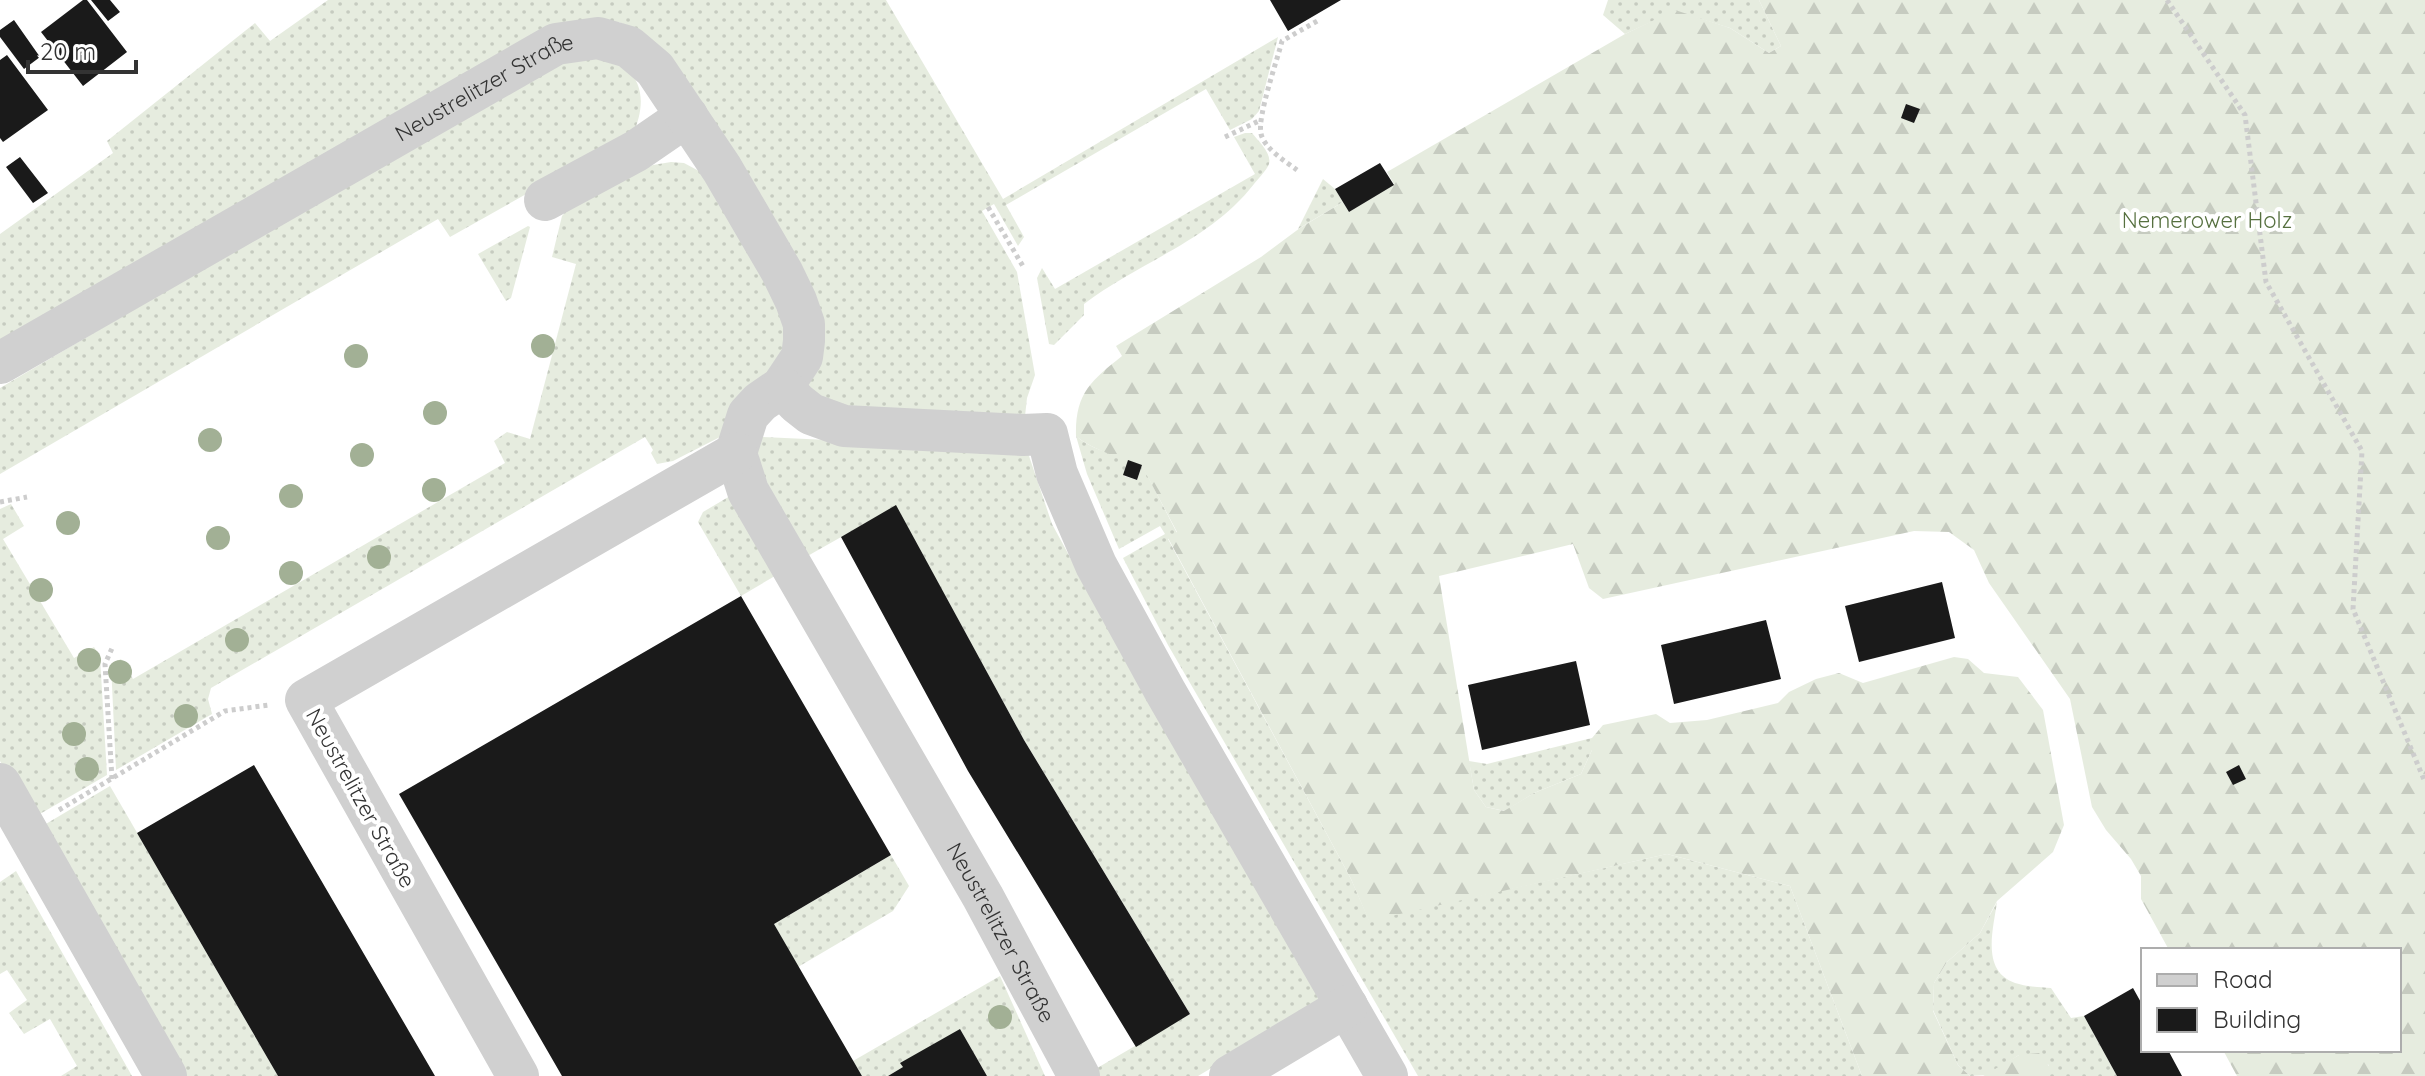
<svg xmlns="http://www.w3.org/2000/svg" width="2425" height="1076" font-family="Quicksand,sans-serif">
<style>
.grass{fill:url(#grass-dots)}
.forest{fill:url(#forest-firs)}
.building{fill:#1a1a1a}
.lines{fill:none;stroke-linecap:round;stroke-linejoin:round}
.path{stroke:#cdcdcd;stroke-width:5;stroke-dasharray:4 4;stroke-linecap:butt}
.minor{stroke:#d0d0d0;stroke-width:42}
.tree{fill:#a2b095}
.labels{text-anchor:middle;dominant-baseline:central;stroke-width:8;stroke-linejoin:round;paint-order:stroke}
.street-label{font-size:22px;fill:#333;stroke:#fff}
.park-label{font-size:22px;fill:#56703f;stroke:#fff}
</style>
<defs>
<pattern id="grass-dots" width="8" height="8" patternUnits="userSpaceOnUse" patternTransform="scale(2)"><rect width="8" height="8" fill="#e6ecdf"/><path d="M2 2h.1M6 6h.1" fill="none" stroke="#c6cbc0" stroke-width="1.8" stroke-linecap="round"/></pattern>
<pattern id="forest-firs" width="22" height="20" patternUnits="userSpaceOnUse" patternTransform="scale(2)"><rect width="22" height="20" fill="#e6ecdf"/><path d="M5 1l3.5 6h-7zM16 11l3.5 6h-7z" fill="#c6cbc0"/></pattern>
</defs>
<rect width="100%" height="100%" fill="#fff"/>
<path class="grass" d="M328,0H886L1003,199L1278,37L1259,111L1252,119L1230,130L1206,89L1006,205L1024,237L1018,246L994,204L982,211L1017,272L1035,375L1027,398L1025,416L846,408L812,393L808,384L818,362L644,34L619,22H593L0,354V234L113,153L107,141L255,23L270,41Z
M1608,0H1759L1781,46L1769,53L1730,28L1675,11L1625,34L1603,15Z
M590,53C601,57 617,60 626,68C646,86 643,111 633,134L450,237L438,219L0,474V388L562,58Z
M1245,133H1252C1258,141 1272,153 1269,164C1266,171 1258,179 1254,184C1210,241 1139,262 1084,304V315L1054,345L1049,344L1037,278L1042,268L1055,289L1255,174L1234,137Z
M671,162L684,163L699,171L786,306L787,349L722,436L673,461L657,464L651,453L653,450L645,437L211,688L208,699L212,714L116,770L111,664L121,659L133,679L505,463L494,441L507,432L530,439L576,264L552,257L562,216L572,204L653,165Z
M1323,179L1335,189L1343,202L1298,229Z
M528,226L530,227L511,298L506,301L478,254Z
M1076,436C1091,449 1110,453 1128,460L1124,476L1137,480L1142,465L1177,533L1168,539L1351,879L1369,920L1667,854L1790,886L1862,1076H1418L1168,645L1123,558L1165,534L1160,526L1119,549L1087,474Z
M763,437L1022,449L1028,453L1052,524L1090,594L1326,1000L1198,1076H1095L1092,1071L1190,1014L1024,740L896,506L804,558L761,470L756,442Z
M730,496L780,573L741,596L698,522L703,512Z
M11,504L24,526L3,539L74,658L94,647L100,657L107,775L33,818L0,761V509Z
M1592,738V750L1581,774L1534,793L1505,811L1486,807L1474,790L1469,761L1487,764Z
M110,786L278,1076H183L39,828Z
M891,855L909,886L893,911L798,967L774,924Z
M16,871L132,1076H61L77,1066L50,1019L24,1034L9,1013L27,1000L7,970L0,974V882Z
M1997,902C1993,931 1980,974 2019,984C2029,987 2041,987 2051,988L2071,1018L2084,1016L2117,1076H2049V1065L2019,1055L1988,1075L1970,1076L1958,1065L1933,1010L1934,983L1947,962L1980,933Z
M1000,976L1045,1076H987L960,1030L901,1063L903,1067L888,1076H862L853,1061Z"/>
<path class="forest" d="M1759,0H2425V1076H2237L2223,1050H2399V950H2169L2141,899V876L2131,859L2106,830L2092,807L2070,699L1989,583L1974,550L1949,532L1914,531L1603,599L1589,588L1573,544L1439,576L1474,790L1486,807L1504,811L1534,793L1581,774L1592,750V738L1603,725L1656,714L1670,723L1707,720L1778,703L1789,692L1816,679L1839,673L1863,683L1954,657L1968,659L1984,673L2018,677L2043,710L2064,825L2053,852L1997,901L1980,933L1947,962L1934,983L1933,1011L1958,1065L1970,1076H1862L1790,886L1667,854L1369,921L1351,879L1168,538L1177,532L1142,466C1122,458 1092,450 1076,436C1075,393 1091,381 1122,356L1116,346L1261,257L1300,228L1343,202L1349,212L1394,184L1387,172L1625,34L1675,10L1730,28L1769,53L1781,46Z
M2039,1053L2049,1066V1076H1983L2019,1055Z"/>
<path class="building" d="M83,0H87L127,52L83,86L41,32Z
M91,0H110L120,12L108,21Z
M1270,0H1341L1288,31Z
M14,20L40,57L24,69L0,37V30Z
M7,55L48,110L3,142L0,138V60Z
M1906,104L1920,109L1914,123L1901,118Z
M20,157L48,193L33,203L6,167Z
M1380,163L1394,185L1349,212L1335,189Z
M1128,460L1142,465L1137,480L1123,475Z
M896,505L1024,740L1190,1014L1136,1047L968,771L841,537Z
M1942,582L1955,638L1859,662L1845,606Z
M741,596L891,855L774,924L862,1076H562L399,794Z
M1766,620L1781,679L1674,704L1661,645Z
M1576,661L1590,725L1482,750L1468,685Z
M254,765L435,1076H278L137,833Z
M2239,765L2246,779L2233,785L2226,772Z
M2133,988L2143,1006V1050H2168L2182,1076H2117L2084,1016Z
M960,1029L987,1076H888L903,1067L900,1063Z"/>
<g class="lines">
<path class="path" d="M2167,0L2245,115L2266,282L2362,451L2353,609L2425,782
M1225,137L1261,120
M1297,170C1285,161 1265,149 1261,134C1257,117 1277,61 1282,41L1319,20
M988,207L1024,268
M0,502L27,497
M112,779L105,664L113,646
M59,810L225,711L269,705"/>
<g class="minor">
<path d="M545,200L636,151L687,116"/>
<path id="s1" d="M0,363L556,44L598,38L629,47L655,69L722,169L782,272L796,301L804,324V341L802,357L782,387L760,402L748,415L736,453L748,491L983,897L1079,1076"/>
<path d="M782,387L797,403L811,414L844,426L1023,435L1047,434L1057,474L1096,565L1165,691L1387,1076"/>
<path d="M0,784L166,1076"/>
<path d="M518,1076L306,700L736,453"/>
<path d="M1230,1076L1347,1006"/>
</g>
</g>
<g class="tree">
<circle cx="543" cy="346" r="12"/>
<circle cx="356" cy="356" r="12"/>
<circle cx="435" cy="413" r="12"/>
<circle cx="210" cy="440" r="12"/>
<circle cx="362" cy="455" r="12"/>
<circle cx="434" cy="490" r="12"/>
<circle cx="291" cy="496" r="12"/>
<circle cx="68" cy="523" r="12"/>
<circle cx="218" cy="538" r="12"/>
<circle cx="379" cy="557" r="12"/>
<circle cx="291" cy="573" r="12"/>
<circle cx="41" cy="590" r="12"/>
<circle cx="237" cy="640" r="12"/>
<circle cx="89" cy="660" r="12"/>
<circle cx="120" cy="672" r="12"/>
<circle cx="186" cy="716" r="12"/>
<circle cx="74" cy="734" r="12"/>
<circle cx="87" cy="769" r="12"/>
<circle cx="1000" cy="1017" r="12"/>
</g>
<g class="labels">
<g class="street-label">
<text stroke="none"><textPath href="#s1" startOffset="558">Neustrelitzer Straße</textPath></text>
<text transform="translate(361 798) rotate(61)">Neustrelitzer Straße</text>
<text stroke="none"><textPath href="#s1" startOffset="1748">Neustrelitzer Straße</textPath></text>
</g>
<g class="park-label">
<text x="2207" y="220">Nemerower Holz</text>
</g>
</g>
<rect x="2141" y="948" width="260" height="104" fill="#ffffff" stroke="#adadad" stroke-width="2"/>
<rect x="2157" y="974" width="40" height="12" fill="#d0d0d0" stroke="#adadad" stroke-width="2"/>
<text x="2213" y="988" font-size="24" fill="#333333">Road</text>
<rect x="2157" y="1008" width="40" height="24" fill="#1a1a1a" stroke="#adadad" stroke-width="2"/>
<text x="2213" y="1028" font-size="24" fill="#333333">Building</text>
<path d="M28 60v12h108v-12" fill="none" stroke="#333333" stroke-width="4"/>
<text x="40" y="60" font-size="24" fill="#333333" stroke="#ffffff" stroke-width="6" paint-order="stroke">20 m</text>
</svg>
